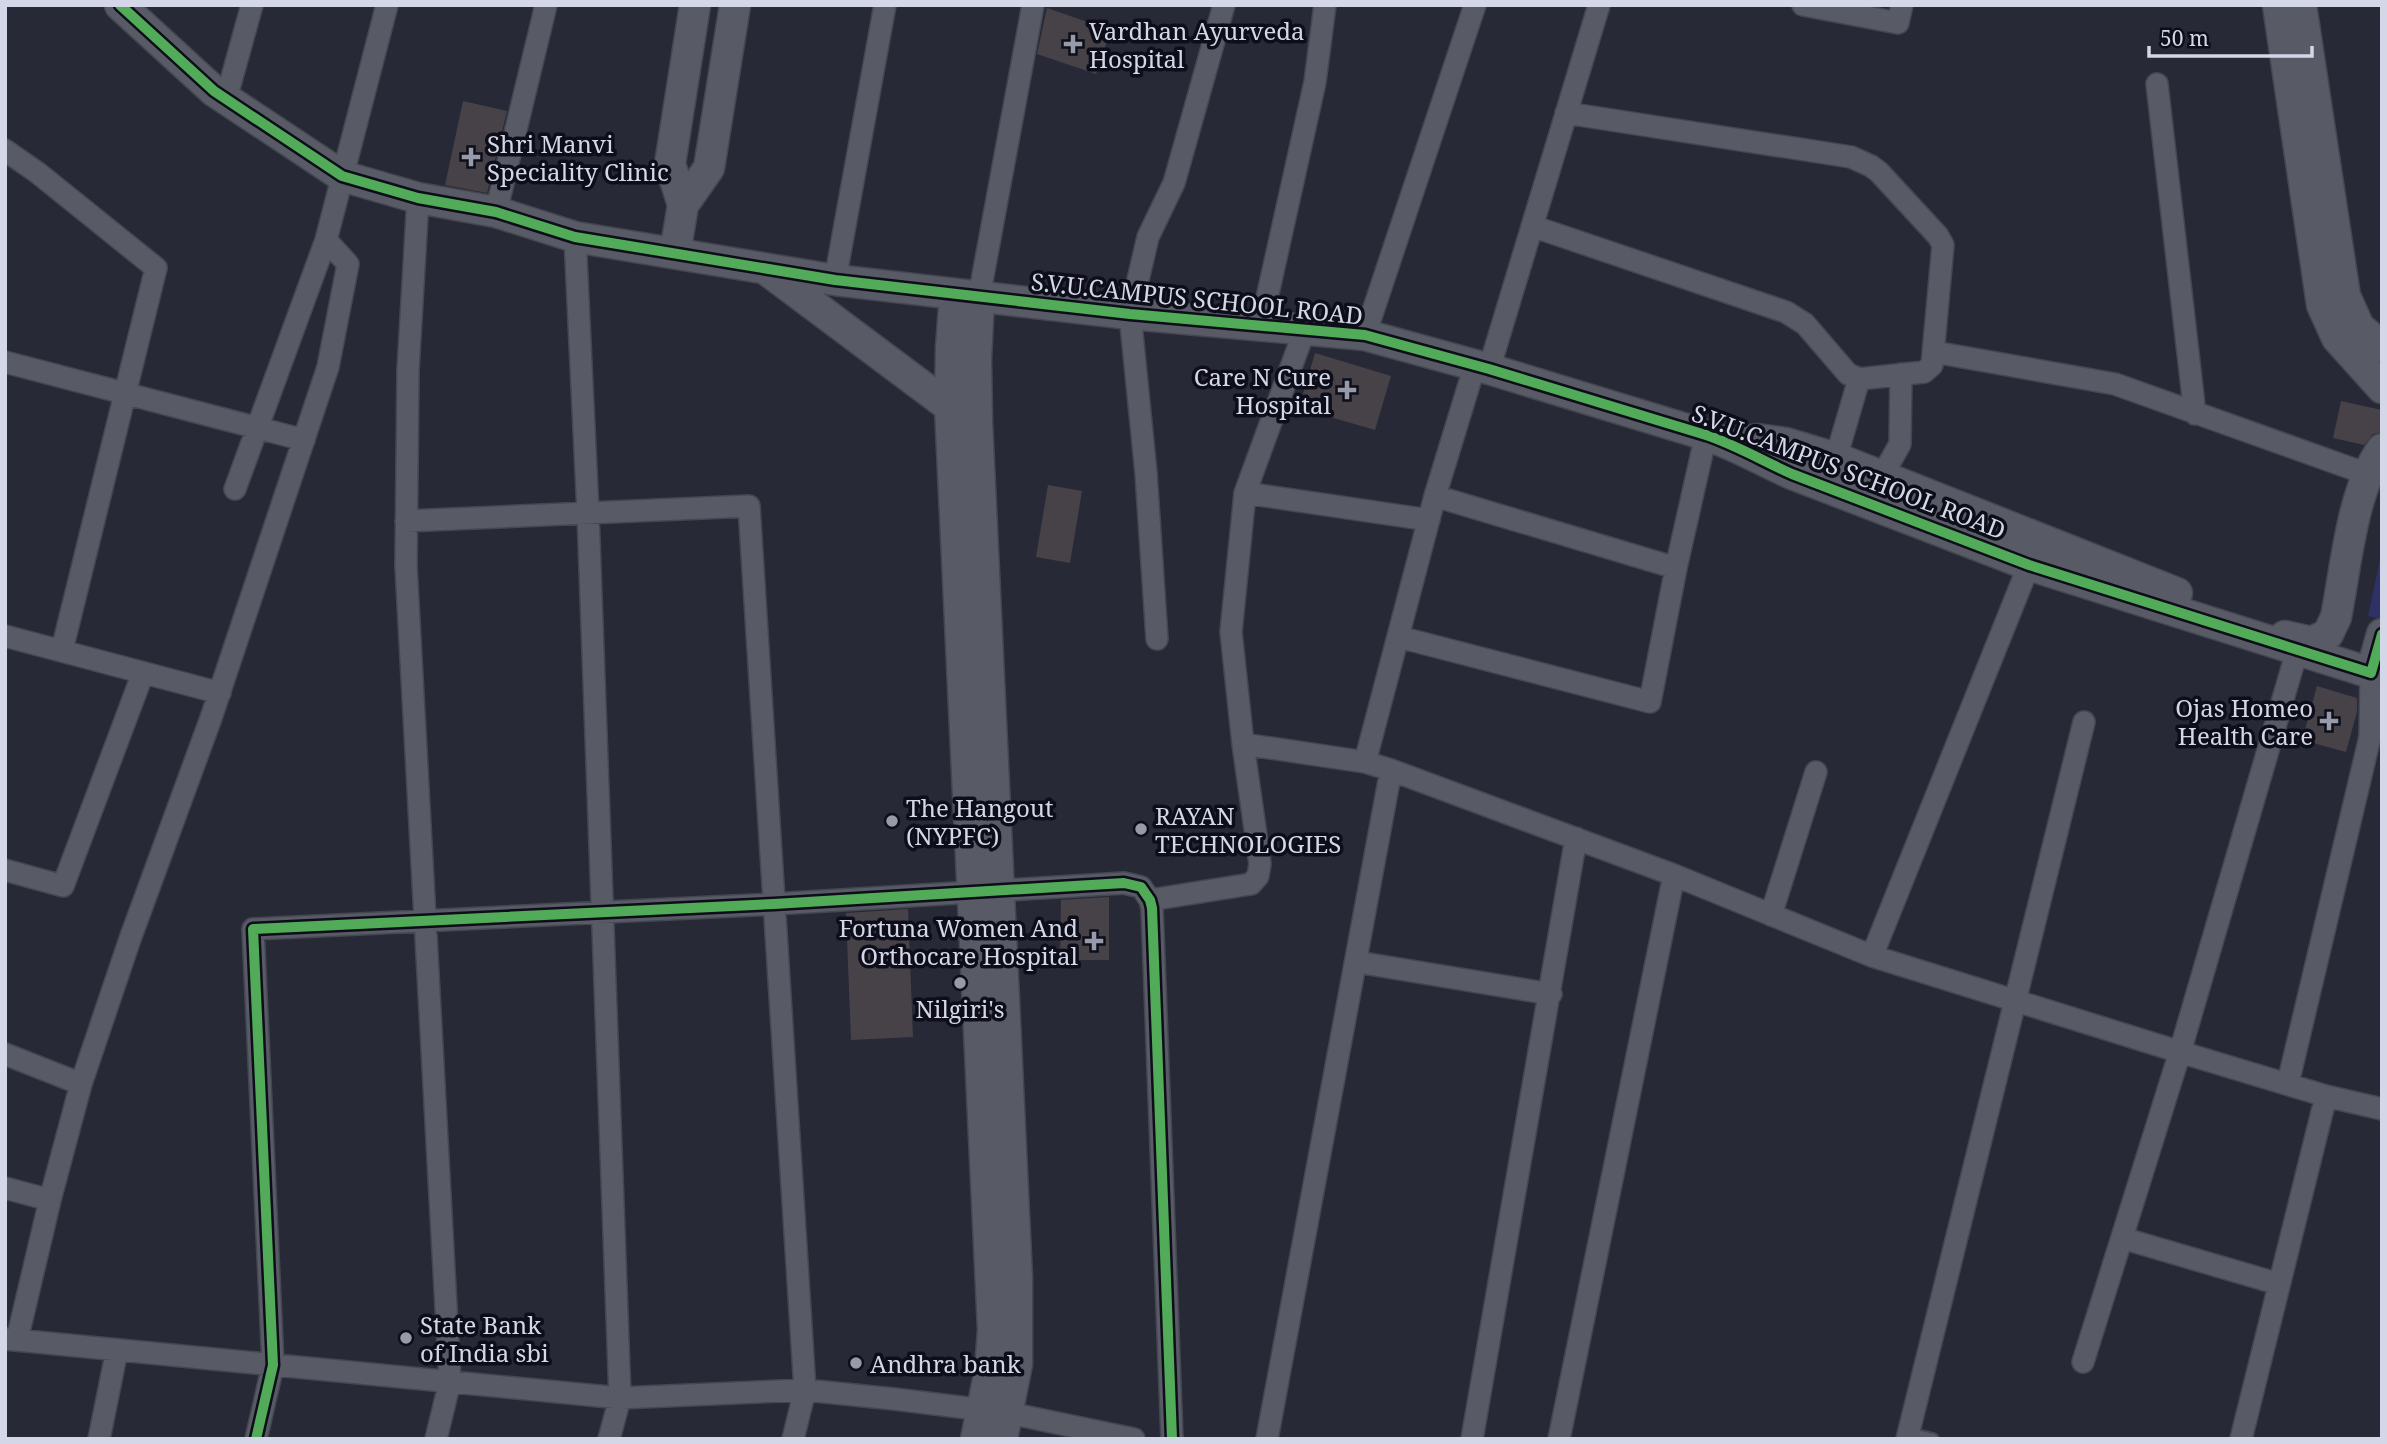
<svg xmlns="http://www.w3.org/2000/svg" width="2387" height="1444" font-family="'Noto Serif',serif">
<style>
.green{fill:#2d3166}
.building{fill:#464248}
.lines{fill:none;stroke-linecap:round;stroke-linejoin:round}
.lane-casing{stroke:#444651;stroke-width:14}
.street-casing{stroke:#444651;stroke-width:24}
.secondary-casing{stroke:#444651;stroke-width:33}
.lane{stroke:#585b66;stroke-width:10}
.street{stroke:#585b66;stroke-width:21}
.secondary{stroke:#585b66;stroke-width:30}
.cycleway-casing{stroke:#0d0e19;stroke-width:15}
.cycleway{stroke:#51ab58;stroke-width:10}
.poi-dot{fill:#979aa9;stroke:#0d0e19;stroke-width:2.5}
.labels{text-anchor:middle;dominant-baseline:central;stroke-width:7;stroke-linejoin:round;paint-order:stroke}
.poi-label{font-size:24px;fill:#d4d7e7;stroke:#0d0e19;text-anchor:start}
.street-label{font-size:24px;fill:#d4d7e7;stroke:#0d0e19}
</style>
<rect width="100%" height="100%" fill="#272936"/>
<path class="green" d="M2382,550V619L2368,616Z"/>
<path class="building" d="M1047,8L1111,30L1096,74L1037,54Z
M463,101L507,111L487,193L445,185Z
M1315,353L1391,376L1375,430L1299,408Z
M2341,401L2382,410V432L2373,434L2364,445L2333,438Z
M1048,485L1082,491L1070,563L1036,557Z
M2317,686L2357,698V712L2346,752L2302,740Z
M1109,897V960H1060L1061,900Z
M908,909L913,1037L851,1040L846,913Z"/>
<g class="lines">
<g class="lane-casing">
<path id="lane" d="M1909,1433L1933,1439"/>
</g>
<g class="street-casing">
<path id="street" d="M1803,5L1898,23L1902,5
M2157,84L2195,414
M226,99L252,5
M5,150L38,173L156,268L62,650
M418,198L408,370L406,566L450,1381L436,1439
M496,212L546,5
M1532,226L1786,312L1805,324L1848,374L1859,379L1924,372L1932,365L1943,245L1938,236L1879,172L1871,166L1851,157L1566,113
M575,237L588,513L620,1398L609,1439
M835,280L885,5
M979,297L1033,5
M1261,325L1315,82L1325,5
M1305,329L1245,493L1231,632L1243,744L1365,762
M1365,335L1475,5
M1934,352L2115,384L2367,474
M5,362L304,440
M1475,365L1435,496L1365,762L1391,770L1674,875L1872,956L2180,1052L2326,1096L2382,1109
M1489,369L1599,5
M1836,458L1859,379
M1882,476L1900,444L1901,374
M235,489L326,240L387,5
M1245,493L1429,520
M1435,496L1676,568
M406,521L749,506L805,1390L793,1439
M5,636L220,693
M1399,637L1650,702L1676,568L1706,435
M1157,639L1146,473L1130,314L1148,237L1174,183L1224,5
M5,870L63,886L143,673
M1150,900L1251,884L1258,876L1260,864L1243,744
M1771,915L1816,772
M1872,956L2029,565
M1357,962L1551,994
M5,1054L81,1084
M2288,1083L2370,737L2371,673
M5,1188L50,1200
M2122,1238L2279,1284
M5,1339L620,1398L805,1390L894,1399L1009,1413L1134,1439
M17,1340L50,1200L81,1084L130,939L211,718L328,367L348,264L326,240
M2083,1362L2180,1052L2297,651
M99,1439L117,1350
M256,1439L273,1365L253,929L774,904L1124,883L1141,887L1150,900L1152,908L1172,1439
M1267,1439L1391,770
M1472,1439L1576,838
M1559,1439L1674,875
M1907,1439L2084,722
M2241,1439L2326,1096"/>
</g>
<g class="secondary-casing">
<path id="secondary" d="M120,5L214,91L342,176L418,198L496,212L575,237L835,280L1130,314L1365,335L1489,369L1706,435C1736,445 1763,461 1792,474L2029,565L2371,673L2382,634
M695,5L670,164L683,205L709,168L735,5
M2278,5L2322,305L2337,338L2382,388
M2301,5L2345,296L2359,327L2382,347
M675,253L683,205
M768,271L950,407
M955,294L951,348L950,407L993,1330L990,1370L976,1439
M979,297L976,359L977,422L1017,1278V1364L1002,1439
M1734,445L1757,439L1786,443L1836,458L2177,593
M2285,636L2312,642L2328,634L2336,617C2346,567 2352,490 2382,449"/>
</g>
<use href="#lane" class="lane"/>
<use href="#street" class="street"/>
<use href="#secondary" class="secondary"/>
<g class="cycleway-casing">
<path id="cycleway" d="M120,5L214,91L342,176L418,198L496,212L575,237L835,280L1130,314L1365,335L1489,369L1706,435C1736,445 1763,461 1792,474L2029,565L2371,673L2382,634
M256,1439L273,1365L253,929L774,904L1124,883L1141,887L1150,900L1152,908L1172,1439"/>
</g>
<use href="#cycleway" class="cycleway"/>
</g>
<g class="poi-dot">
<path d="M1069.5 33.5h7v7h7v7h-7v7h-7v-7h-7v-7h7z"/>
<path d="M467.5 146.5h7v7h7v7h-7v7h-7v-7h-7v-7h7z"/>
<path d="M1343.5 379.5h7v7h7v7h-7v7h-7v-7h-7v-7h7z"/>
<path d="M2325.5 710.5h7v7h7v7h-7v7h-7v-7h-7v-7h7z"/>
<circle cx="892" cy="821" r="7"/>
<circle cx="1141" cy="829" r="7"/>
<path d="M1090.5 930.5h7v7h7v7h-7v7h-7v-7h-7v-7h7z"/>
<circle cx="960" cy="983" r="7"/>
<circle cx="406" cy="1338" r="7"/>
<circle cx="856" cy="1363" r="7"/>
</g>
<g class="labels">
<g class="poi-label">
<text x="1089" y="30">Vardhan Ayurveda<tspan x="1089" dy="28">Hospital</tspan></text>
<text x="487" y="143">Shri Manvi<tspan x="487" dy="28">Speciality Clinic</tspan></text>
<text x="1331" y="376" text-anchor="end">Care N Cure<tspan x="1331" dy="28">Hospital</tspan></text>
<text x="2313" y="707" text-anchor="end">Ojas Homeo<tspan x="2313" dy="28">Health Care</tspan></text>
<text x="906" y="807">The Hangout<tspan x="906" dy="28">(NYPFC)</tspan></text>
<text x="1155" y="815">RAYAN<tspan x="1155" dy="28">TECHNOLOGIES</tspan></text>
<text x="1078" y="927" text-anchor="end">Fortuna Women And<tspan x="1078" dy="28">Orthocare Hospital</tspan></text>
<text x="960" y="1008" text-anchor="middle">Nilgiri's</text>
<text x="420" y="1324">State Bank<tspan x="420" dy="28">of India sbi</tspan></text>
<text x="870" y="1363">Andhra bank</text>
</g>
<g class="street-label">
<text transform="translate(1197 298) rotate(6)">S.V.U.CAMPUS SCHOOL ROAD</text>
<text transform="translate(1849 471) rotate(21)">S.V.U.CAMPUS SCHOOL ROAD</text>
</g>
</g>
<rect width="2387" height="1444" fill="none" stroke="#d4d7e7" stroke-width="14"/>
<path d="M2149 46v10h163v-10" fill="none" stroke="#d4d7e7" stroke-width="3.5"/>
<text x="2160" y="46" font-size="21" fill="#d4d7e7" stroke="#0d0e19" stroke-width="5" paint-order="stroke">50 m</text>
</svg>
